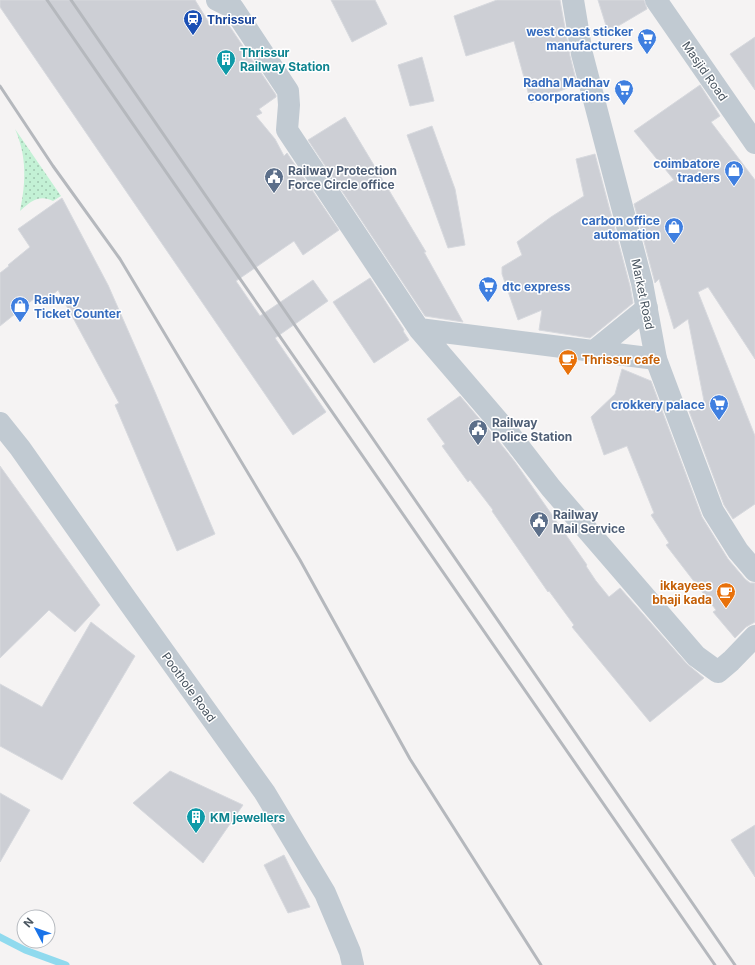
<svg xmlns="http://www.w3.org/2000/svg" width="755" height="965" font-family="Inter,sans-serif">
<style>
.grass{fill:url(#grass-dots)}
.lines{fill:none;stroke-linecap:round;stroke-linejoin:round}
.stream{stroke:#90daee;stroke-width:7}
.building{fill:#cdcfd5;stroke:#d7d9de}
.minor{stroke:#c1cad2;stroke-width:22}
.tertiary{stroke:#c1cad2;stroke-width:22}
.rail{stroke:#b5b8bd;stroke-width:3}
.labels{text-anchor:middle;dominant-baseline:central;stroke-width:3;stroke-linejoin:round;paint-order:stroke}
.transit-label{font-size:12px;font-weight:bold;fill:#164399;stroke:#fff;text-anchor:start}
.shop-label{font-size:12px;font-weight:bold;fill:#366cbe;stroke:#fff;text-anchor:end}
.culture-label{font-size:12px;font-weight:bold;fill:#0d838f;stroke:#fff;text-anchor:start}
.street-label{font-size:12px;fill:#4a5661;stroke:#fff}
.service-label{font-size:12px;font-weight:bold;fill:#4e5e75;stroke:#fff;text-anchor:start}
.food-label{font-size:12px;font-weight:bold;fill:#c56008;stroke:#fff;text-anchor:start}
</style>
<defs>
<pattern id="grass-dots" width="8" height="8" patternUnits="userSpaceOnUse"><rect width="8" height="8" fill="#c3f1d5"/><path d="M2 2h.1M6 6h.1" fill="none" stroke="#a0c6b0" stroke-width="1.8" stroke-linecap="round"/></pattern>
</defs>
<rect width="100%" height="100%" fill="#f5f3f3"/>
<path class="grass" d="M15,129L61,196L53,201C39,194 30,202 20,211C26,183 27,156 15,129Z"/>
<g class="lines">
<path class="stream" d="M0,937L25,950L66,965"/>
</g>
<path class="building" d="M0,0H195L211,26L224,18L276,95V97L259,109L262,113L256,116L275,139L284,156L287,153L339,230L303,255L294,241L236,281L260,316L313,280L328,301L275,338L326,412L293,435L0,7Z
M331,0H375L387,24L352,42Z
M497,0H560L570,56L577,84L531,103L514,41L466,56L454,16Z
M598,0H644L647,9L608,32Z
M755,37V90L730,54Z
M422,57L434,101L410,106L398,65Z
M700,85L720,116L711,122L755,180V359L708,287L698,292L755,436V504L733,519L724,505L689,411L705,406L688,319L674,329L659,279L655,283L634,204L674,180L634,131Z
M345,117L426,252H424L463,322L425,316L308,140Z
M432,126L455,189L465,245L448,248L407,135Z
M595,154L630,286L633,303L590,338L539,330L542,310L518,320L502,274V267L522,255L517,242L551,217L584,196L576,159Z
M62,198L108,285L155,392L215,534L177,551L115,405L119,403L58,290L41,305L35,298L0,326V273L9,266L8,265L30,247L18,229Z
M370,278L404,330L403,331L409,340L374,363L333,302Z
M622,369L651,381L702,517L728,559L745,579L750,583H755V622L746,627L735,638L713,612L716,610L666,545L669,543L651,515L654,513L627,446L604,455L591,417L615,394Z
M460,396L500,443L515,462L587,565L586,566L596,581L609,597L620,588L687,664L704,678L650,722L572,627L574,625L549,591L548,592L492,511L493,510L470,480L468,482L442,446L445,444L427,419Z
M0,466L100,605L75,632L49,610L0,658Z
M91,622L135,656L62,780L0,746V684L42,707Z
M170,771L243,805L203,863L133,803Z
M0,793L30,810L0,862Z
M755,825V877L731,840Z
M284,855L310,907L288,913L264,865Z"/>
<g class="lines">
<path class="minor" d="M217,0L233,8L288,91L289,105L287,130L419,329L510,435L551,488L696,656L718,672L731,661L755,636
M419,329L656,359
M594,351L647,308"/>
<path class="tertiary" d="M573,0L582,54L642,283L656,359L713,511L738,551L755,571
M656,0L755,143
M0,423L20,448L127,600L265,793L325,893L350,952L353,965"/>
<path class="rail" d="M47,0L715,965
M71,0C293,321 513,644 735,965
M0,86L53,166L120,259L300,560L410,759L541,965"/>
</g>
<defs>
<g id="station-pin" transform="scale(1)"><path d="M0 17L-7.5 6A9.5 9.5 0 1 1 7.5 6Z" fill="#1a4fb4" stroke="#fff"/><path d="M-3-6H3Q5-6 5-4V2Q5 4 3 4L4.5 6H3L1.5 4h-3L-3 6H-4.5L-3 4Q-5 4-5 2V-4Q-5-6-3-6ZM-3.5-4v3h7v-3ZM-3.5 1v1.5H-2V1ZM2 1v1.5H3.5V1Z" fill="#fff"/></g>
<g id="supermarket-pin" transform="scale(1)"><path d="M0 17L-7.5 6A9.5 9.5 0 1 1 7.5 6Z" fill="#3f7fe0" stroke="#fff"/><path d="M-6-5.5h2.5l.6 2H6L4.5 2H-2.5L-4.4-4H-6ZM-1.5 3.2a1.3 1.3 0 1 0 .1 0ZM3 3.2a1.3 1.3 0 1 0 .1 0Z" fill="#fff"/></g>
<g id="building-pin" transform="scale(1)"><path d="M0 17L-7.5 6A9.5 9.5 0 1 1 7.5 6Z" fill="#0f9aa8" stroke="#fff"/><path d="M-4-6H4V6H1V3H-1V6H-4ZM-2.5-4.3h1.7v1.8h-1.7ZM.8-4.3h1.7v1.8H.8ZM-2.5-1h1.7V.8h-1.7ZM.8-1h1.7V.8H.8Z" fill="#fff"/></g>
<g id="shop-pin" transform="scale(1)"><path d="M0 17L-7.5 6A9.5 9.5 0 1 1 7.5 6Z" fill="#3f7fe0" stroke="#fff"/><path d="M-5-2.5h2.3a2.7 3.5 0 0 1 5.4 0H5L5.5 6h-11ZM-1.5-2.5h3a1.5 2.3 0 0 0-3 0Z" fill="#fff"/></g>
<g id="civic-pin" transform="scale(1)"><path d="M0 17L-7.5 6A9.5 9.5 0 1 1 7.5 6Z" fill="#5c6f8a" stroke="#fff"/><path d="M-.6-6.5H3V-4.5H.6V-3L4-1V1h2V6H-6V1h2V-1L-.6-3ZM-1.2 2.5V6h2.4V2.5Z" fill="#fff"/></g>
<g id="cafe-pin" transform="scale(1)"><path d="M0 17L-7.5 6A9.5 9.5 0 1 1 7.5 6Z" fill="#e8710a" stroke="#fff"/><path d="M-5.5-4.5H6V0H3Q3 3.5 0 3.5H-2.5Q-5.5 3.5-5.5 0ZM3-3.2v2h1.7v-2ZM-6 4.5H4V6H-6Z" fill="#fff"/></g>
</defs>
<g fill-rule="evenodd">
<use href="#station-pin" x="193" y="19"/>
<use href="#supermarket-pin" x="647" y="38"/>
<use href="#building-pin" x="226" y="59"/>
<use href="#supermarket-pin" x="624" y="89"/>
<use href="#shop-pin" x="734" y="170"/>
<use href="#civic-pin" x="274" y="177"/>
<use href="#shop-pin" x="674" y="227"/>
<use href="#supermarket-pin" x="488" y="286"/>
<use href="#shop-pin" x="20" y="306"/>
<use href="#cafe-pin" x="568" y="359"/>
<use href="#supermarket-pin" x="719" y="404"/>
<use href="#civic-pin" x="478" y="429"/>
<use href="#civic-pin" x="539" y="521"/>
<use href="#cafe-pin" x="726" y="592"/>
<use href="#building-pin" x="196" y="817"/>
</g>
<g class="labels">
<g class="transit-label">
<text x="207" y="19">Thrissur</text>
</g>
<g class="shop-label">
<text x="633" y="31">west coast sticker<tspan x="633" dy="14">manufacturers</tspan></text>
<text x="610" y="82">Radha Madhav<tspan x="610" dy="14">coorporations</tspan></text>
<text x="720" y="163">coimbatore<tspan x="720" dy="14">traders</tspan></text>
<text x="660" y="220">carbon office<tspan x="660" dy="14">automation</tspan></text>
<text x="502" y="286" text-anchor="start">dtc express</text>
<text x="34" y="299" text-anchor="start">Railway<tspan x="34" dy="14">Ticket Counter</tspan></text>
<text x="705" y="404">crokkery palace</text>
</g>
<g class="culture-label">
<text x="240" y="52">Thrissur<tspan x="240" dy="14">Railway Station</tspan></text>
<text x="210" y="817">KM jewellers</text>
</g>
<g class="street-label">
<text transform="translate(705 71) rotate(55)">Masjid Road</text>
<text transform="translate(643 294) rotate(78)">Market Road</text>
<text transform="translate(189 687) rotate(54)">Poothole Road</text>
</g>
<g class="service-label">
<text x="288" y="170">Railway Protection<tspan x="288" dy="14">Force Circle office</tspan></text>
<text x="492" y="422">Railway<tspan x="492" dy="14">Police Station</tspan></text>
<text x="553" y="514">Railway<tspan x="553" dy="14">Mail Service</tspan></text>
</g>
<g class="food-label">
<text x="582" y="359">Thrissur cafe</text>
<text x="712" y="585" text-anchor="end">ikkayees<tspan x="712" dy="14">bhaji kada</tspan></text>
</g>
</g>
<g transform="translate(36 929) rotate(311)"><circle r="19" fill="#ffffff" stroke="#b7bbc0"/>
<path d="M0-3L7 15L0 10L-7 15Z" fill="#1a73e8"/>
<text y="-6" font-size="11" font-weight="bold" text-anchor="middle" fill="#4a5661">N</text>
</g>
</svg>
